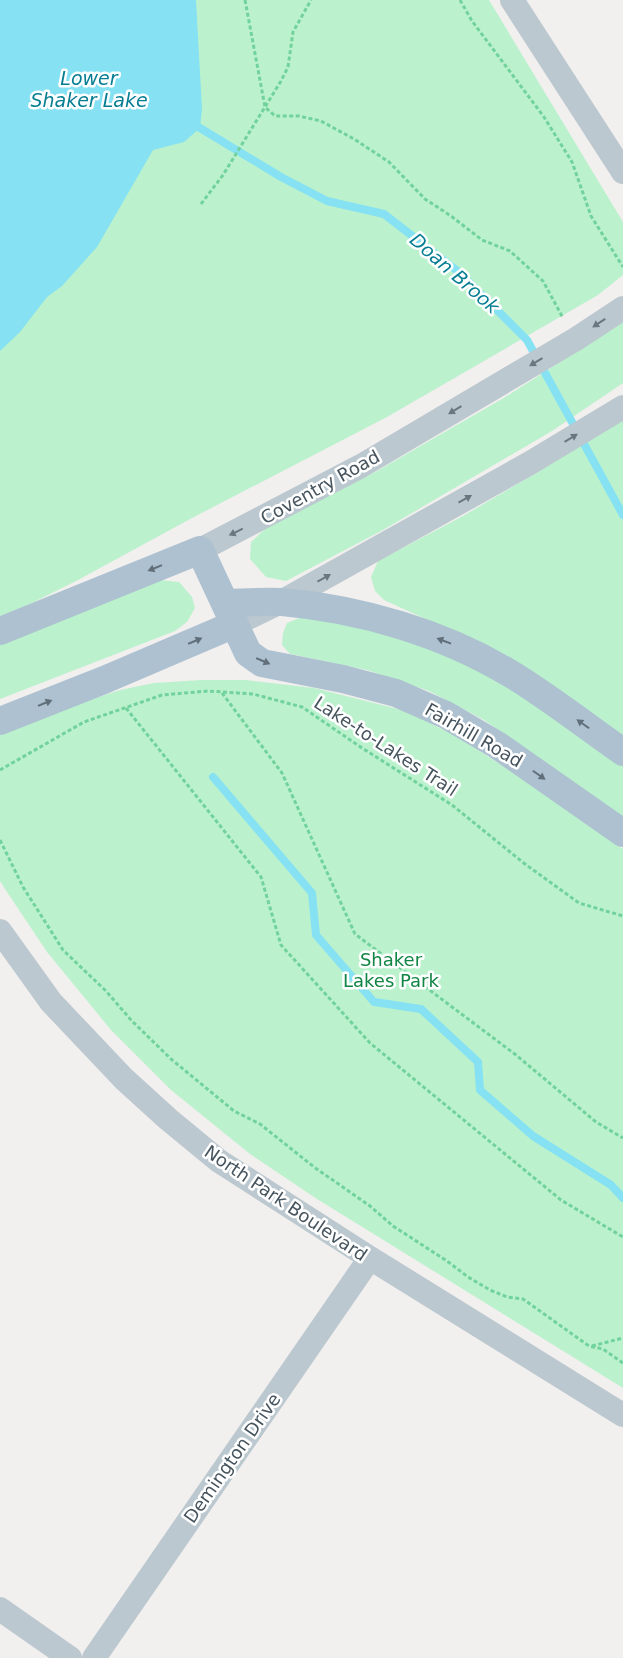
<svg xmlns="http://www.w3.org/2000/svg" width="623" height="1658" font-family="'DejaVu Sans',sans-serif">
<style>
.green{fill:#bbf2cd}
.water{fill:#86e1f2}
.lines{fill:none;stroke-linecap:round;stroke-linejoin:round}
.stream{stroke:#86e1f2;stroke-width:8}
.path{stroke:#71d29d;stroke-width:3;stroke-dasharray:4 2.5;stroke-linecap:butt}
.minor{stroke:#bcc8cf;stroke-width:24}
.major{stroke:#adc1d0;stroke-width:28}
.oneway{fill:#697780}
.oneway2{fill:#606f7a}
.labels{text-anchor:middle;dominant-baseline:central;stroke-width:5;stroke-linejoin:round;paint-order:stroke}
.street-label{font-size:18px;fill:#46545e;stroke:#fff}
.park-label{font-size:18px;fill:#118544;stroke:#fff}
.water-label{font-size:19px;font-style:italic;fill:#067e93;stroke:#fff}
</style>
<rect width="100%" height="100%" fill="#f2efef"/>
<path class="green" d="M0,0H489L623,222V275L598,295L387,417L192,518L78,580L30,604L0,616Z
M623,322V383L552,431L383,530L286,581L266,577L250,559L251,542L267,527L377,471L502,399Z
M623,417V737L467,638L384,600L375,591L371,577L378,561L463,516L538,472Z
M159,580L179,582L192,597L195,608L187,622L175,631L0,699V644Z
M302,617L359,626L437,649L512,689L623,765V817L484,720L429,691L367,670L290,654L282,645L283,633L287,623Z
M201,680H246L314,688L406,711L458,737L512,772L623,849V1388L317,1199L250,1154L171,1090L111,1030L47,952L3,886L0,881V730L120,690L154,683Z"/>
<path class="water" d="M0,0H196L202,109L200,128L184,142L153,150L97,247L62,286L47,297L20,332L0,351Z"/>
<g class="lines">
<path class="stream" d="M200,128L281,177L327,201L384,214L460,273L527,340L623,515
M213,777L312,893L316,935L374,1002L421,1009L478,1062L480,1090L533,1136L611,1185L623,1198"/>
<path class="path" d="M245,0L265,107L275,116H299L321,121L354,139L389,162L425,199L451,216L482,240L510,251L543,281L563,318
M460,0L472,21L544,117L572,162L591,216L623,267
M201,204L223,175L281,81L288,67L293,32L311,0
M222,693L282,773L355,934L516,1055L596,1122L623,1138
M126,708L261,877L281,945L370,1043L561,1200L623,1237
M0,770L84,722L162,695L208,691L253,694L302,707L362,748L452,805L525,864L579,903L623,916
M0,840L23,887L63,950L106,991L131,1020L171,1059L234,1111L260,1124L314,1167L370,1206L393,1226L447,1261L468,1277L490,1290L507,1297L523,1299L589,1346L603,1349L623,1363
M592,1346L623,1338"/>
<path class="minor" d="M512,0L623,172
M200,550L361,466L576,339L623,308
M235,624L281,602L530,463L623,407
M0,931L51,1002L124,1079L168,1119L219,1161L370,1258L623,1415
M0,1609L70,1658
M94,1658L370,1258"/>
<path class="major" d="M225,603C244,603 263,601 282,602C361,609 443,633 511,674C549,697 587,727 623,752
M0,631L200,550L248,653L262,663L343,679L396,693L446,715L497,745L623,833
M0,721L104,680L235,624"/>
</g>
<defs><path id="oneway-solid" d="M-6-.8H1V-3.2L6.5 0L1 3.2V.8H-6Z" transform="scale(1.25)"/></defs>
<g class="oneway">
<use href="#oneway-solid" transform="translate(599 323) rotate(147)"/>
<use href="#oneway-solid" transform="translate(536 362) rotate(149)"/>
<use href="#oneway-solid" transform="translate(455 410) rotate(149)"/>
<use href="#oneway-solid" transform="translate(571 438) rotate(-31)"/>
<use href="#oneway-solid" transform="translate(465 499) rotate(-29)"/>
<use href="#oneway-solid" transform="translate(236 532) rotate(154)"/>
<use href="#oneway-solid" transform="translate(324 578) rotate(-29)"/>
</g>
<g class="oneway2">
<use href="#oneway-solid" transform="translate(155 568) rotate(158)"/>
<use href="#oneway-solid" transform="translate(195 641) rotate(-23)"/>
<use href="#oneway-solid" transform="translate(444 641) rotate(-159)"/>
<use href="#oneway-solid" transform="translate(263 661) rotate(23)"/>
<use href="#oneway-solid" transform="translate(45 703) rotate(-22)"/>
<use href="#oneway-solid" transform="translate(583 724) rotate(-145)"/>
<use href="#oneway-solid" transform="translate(539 775) rotate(35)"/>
</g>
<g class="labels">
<g class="street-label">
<text transform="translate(320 487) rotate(-29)">Coventry Road</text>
<text transform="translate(474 735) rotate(30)">Fairhill Road</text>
<text transform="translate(386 746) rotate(33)">Lake-to-Lakes Trail</text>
<text transform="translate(286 1203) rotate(34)">North Park Boulevard</text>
<text transform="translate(232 1458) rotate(-55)">Demington Drive</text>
</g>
<g class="park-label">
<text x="391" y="959">Shaker<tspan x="391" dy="21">Lakes Park</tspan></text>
</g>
<g class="water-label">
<text x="89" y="78">Lower<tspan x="89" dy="22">Shaker Lake</tspan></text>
<text transform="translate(455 273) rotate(41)">Doan Brook</text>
</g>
</g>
</svg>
